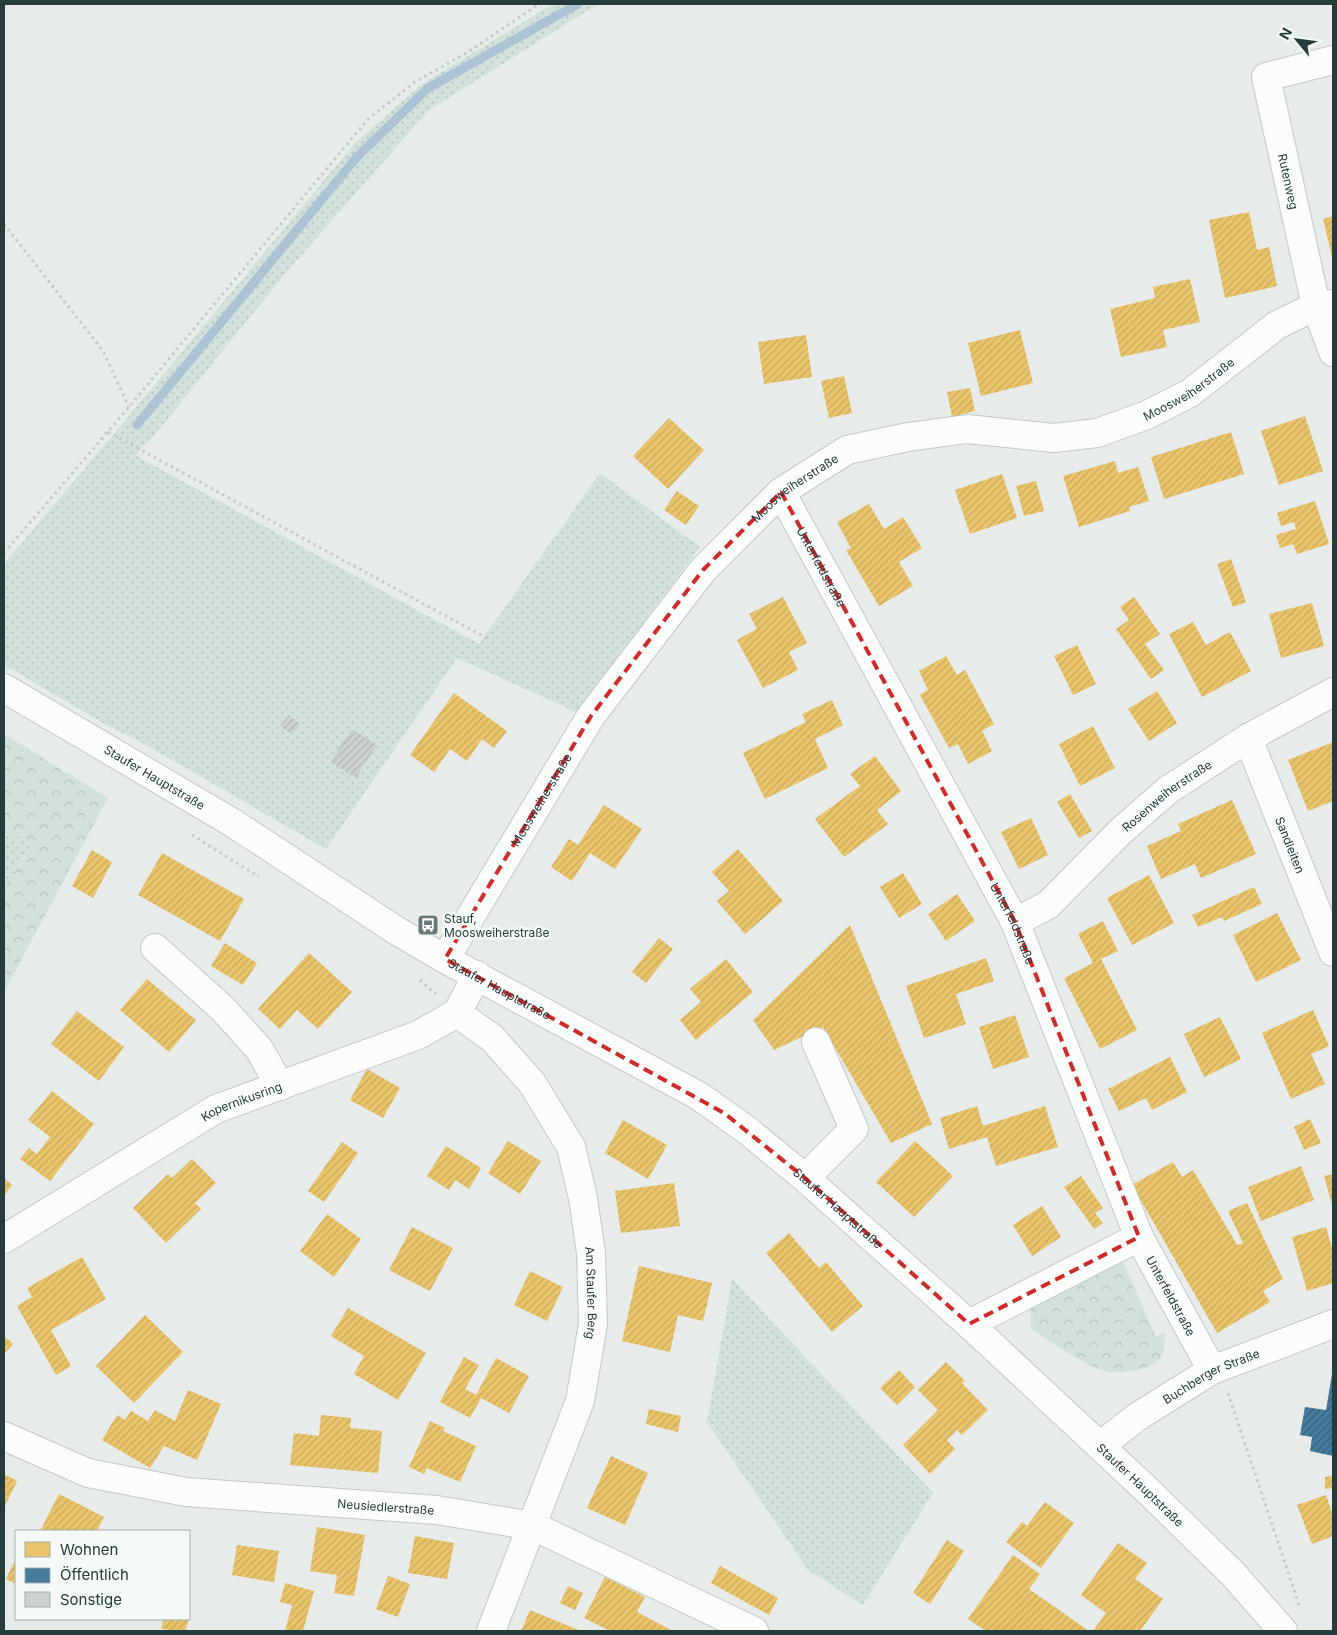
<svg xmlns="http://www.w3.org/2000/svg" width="1337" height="1635" font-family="Inter,sans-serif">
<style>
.grass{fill:url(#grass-dots)}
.forest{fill:url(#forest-crowns)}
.homes{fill:url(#homes-hatch)}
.public{fill:url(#public-hatch)}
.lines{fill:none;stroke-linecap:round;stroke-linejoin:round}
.stream{stroke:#acc3d5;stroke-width:9}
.building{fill:url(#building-hatch)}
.minor-casing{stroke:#c4c8c7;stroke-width:30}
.path{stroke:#c2caca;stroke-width:3;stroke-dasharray:2.5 4;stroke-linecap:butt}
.minor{stroke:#fbfcfc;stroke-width:28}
.marked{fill:none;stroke:#d62828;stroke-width:4;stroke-dasharray:10 6;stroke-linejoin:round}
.labels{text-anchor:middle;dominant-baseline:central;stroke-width:5;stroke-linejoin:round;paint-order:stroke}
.street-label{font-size:12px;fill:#253c3d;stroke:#f5f9f8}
.poi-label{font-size:12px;fill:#253c3d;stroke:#f5f9f8;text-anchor:start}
</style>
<defs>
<pattern id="grass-dots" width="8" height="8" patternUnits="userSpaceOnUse" patternTransform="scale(1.25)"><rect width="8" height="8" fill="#d2e2db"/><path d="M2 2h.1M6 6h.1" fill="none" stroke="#b4c3bd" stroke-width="1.8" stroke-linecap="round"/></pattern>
<pattern id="forest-crowns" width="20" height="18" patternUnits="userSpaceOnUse" patternTransform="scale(1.25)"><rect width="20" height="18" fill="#d2e2db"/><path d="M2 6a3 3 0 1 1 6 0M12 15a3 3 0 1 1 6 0" fill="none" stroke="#b4c3bd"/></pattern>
<pattern id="homes-hatch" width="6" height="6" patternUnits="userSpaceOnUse" patternTransform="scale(1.25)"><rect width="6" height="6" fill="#e9c46a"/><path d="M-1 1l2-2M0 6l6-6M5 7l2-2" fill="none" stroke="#c8a95d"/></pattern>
<pattern id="public-hatch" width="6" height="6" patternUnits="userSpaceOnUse" patternTransform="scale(1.25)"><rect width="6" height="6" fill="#457b9d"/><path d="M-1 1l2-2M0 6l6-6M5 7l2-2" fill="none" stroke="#36617a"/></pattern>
<pattern id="building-hatch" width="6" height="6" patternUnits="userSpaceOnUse" patternTransform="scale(1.25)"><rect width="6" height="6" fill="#cdd2d1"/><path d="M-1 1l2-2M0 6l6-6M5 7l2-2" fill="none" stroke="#b0b5b4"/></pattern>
</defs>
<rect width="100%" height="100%" fill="#e7ebea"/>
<path class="grass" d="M553,4H598L429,110L283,276L153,437L135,455L479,644L600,473L700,547L576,712L457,658L326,849L139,741L108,726L4,665V564L123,423L355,143L422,84Z
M4,829L32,846L4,886Z
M732,1279L933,1493L863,1605L808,1570L707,1422Z"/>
<path class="forest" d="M4,734L108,798L4,992V886L32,847L4,829Z
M1122,1260L1156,1337L1165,1333C1165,1353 1164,1362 1144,1368C1134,1372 1120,1373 1109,1372C1092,1371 1047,1339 1031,1329L1030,1308Z"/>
<path class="homes" d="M1249,212L1257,250L1269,247L1277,286L1225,298L1209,220Z
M1333,216V261L1323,219Z
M1190,279L1200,322L1163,330L1167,347L1121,357L1110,309L1155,298L1153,287Z
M1020,330L1033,383L981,396L968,343Z
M806,335L812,377L764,384L758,342Z
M844,376L852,413L829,418L821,381Z
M970,388L975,411L952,417L947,392Z
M1305,416L1323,471L1279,485L1261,431Z
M669,418L704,450L668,489L633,456Z
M1231,432L1244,474L1164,499L1151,457Z
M1115,461L1118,473L1138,467L1149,501L1129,507L1130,511L1079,527L1063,476Z
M1002,474L1017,518L970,534L955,490Z
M1036,481L1044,511L1024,516L1016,486Z
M677,491L699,506L686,525L664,510Z
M1315,501L1329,544L1297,554L1293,544L1280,548L1276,535L1296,529L1294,522L1281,526L1277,513Z
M869,504L884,529L903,517L922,548L899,562L913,586L879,606L846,550L851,548L837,522Z
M1231,559L1246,602L1233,607L1217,564Z
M783,597L807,643L789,652L798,670L763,688L737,640L757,629L749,614Z
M1134,597L1160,634L1145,644L1164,670L1151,679L1116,629L1129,620L1120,607Z
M1312,603L1324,646L1281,658L1269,614Z
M1193,622L1206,645L1230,632L1251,671L1202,697L1169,634Z
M1077,645L1096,684L1073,695L1054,656Z
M946,656L957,675L965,670L994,724L982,731L992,751L968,764L958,744L949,748L920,695L928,690L919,671Z
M1157,691L1177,723L1149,741L1128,709Z
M454,693L507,731L494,748L482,739L467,761L450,749L434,772L410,755Z
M832,700L843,725L815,739L828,768L765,799L743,753L806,722L802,714Z
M1093,726L1115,768L1080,786L1059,744Z
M1333,742V801L1308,811L1288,760Z
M875,756L901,791L877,810L888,824L844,857L815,819L860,786L850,774Z
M1070,794L1092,831L1079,838L1057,802Z
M1232,800L1256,854L1201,878L1195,864L1161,879L1147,846L1181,831L1178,824Z
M604,805L642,829L615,869L590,853L572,881L551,867L569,839L578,845Z
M1031,818L1048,855L1019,869L1001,832Z
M738,849L783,901L745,934L717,901L729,891L712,872Z
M92,850L112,862L93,898L72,886Z
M162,853L244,899L220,941L138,895Z
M903,873L922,904L899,918L880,887Z
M1149,875L1174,923L1132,945L1107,898Z
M1254,887L1262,904L1224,921L1222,917L1198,927L1192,915Z
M957,894L975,921L946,941L928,914Z
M1277,913L1301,960L1256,982L1233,935Z
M1103,921L1118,951L1101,959L1137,1030L1100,1049L1064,978L1093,963L1078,934Z
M850,925L932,1124L891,1143L823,1027L774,1050L753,1020Z
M659,938L673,949L646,983L632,972Z
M225,943L257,963L243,985L211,966Z
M309,953L352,992L318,1029L297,1010L280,1029L258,1009Z
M986,958L994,981L956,994L966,1024L924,1038L906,986Z
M726,959L753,992L696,1040L680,1020L701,1002L690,989Z
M147,979L196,1020L169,1052L120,1010Z
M1313,1010L1329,1046L1311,1054L1325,1084L1291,1099L1262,1033Z
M77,1011L124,1047L99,1081L51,1044Z
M1015,1015L1029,1057L993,1069L979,1027Z
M1220,1017L1241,1059L1204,1077L1184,1034Z
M1170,1057L1187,1092L1152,1110L1146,1098L1119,1111L1108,1089Z
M367,1069L400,1088L383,1118L350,1100Z
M52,1091L94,1124L50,1181L20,1159L29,1148L37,1154L50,1137L28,1120Z
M977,1106L983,1126L1045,1106L1058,1147L996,1166L987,1137L949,1149L940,1118Z
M1310,1119L1321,1143L1304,1150L1294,1127Z
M623,1120L667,1145L648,1179L605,1153Z
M508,1141L541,1161L520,1194L488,1173Z
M915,1141L953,1176L914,1217L876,1182Z
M342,1142L358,1153L324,1202L308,1191Z
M446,1146L481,1168L469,1189L455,1180L449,1190L427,1176Z
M192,1159L216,1183L195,1203L201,1209L166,1243L133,1208L168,1174L172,1178Z
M1173,1162L1182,1177L1193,1170L1237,1245L1243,1243L1228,1211L1247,1203L1283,1279L1263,1291L1270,1302L1217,1333L1132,1185Z
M1301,1166L1314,1200L1261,1221L1248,1187Z
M1333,1174V1208L1324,1176Z
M1081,1176L1103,1208L1095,1213L1103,1223L1094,1229L1064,1187Z
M4,1178L12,1185L4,1196Z
M674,1183L680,1226L621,1233L615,1191Z
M1042,1206L1061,1237L1032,1256L1013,1225Z
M327,1214L361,1239L334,1277L300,1251Z
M412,1227L453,1248L430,1291L389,1270Z
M1326,1227L1333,1251V1283L1307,1291L1292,1237Z
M789,1233L819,1268L826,1262L863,1306L832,1332L766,1253Z
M82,1257L106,1299L51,1330L71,1366L56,1375L17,1306L32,1297L27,1288Z
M639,1266L712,1283L703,1321L678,1315L670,1352L622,1341Z
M530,1271L563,1287L547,1321L514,1305Z
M348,1308L426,1353L398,1400L354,1374L364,1356L331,1336Z
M145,1315L183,1352L134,1403L96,1366Z
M4,1336L13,1344L4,1354Z
M464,1357L479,1365L465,1389L476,1395L496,1358L529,1376L509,1413L481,1398L470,1418L440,1402Z
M946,1362L965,1381L962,1383L988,1410L962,1435L957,1430L947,1440L955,1449L930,1474L903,1445L938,1410L918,1390Z
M899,1370L915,1387L897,1405L880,1388Z
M188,1390L221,1404L197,1460L164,1446L150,1468L102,1440L117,1415L125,1420L131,1411L148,1421L155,1410L175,1421Z
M649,1409L681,1416L678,1432L646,1424Z
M321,1415L351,1418L350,1428L382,1431L378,1473L290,1465L294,1433L319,1436Z
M430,1421L445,1428L443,1431L476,1446L460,1482L427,1468L424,1474L409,1467Z
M611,1456L648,1473L625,1525L587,1508Z
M4,1474L17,1481L4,1508Z
M1333,1476V1488L1325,1489V1477Z
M59,1494L104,1517L97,1531H40Z
M1326,1495L1333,1516V1536L1312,1544L1297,1505Z
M1045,1502L1074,1523L1041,1568L1006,1542L1022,1522L1027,1526Z
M317,1527L365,1535L354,1596L334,1593L337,1575L310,1571Z
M415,1536L454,1543L447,1579L408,1573Z
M947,1540L964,1551L930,1604L913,1593Z
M1118,1543L1147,1563L1135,1579L1163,1599L1140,1631H1093L1106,1613L1081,1595Z
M237,1545L279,1551L274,1582L232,1575Z
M1013,1555L1040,1574L1029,1589L1089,1631H986L968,1619Z
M16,1558V1584L6,1579Z
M720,1566L778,1598L769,1615L711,1583Z
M388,1576L410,1584L398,1617L376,1609Z
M605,1577L645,1597L637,1612L673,1631H610L584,1618Z
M285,1583L314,1591L303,1631H285L292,1605L280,1602Z
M568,1586L583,1593L575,1610L560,1603Z
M530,1610L581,1631H521Z
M164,1619H189L185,1631H170L161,1628Z"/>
<path class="public" d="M1332,1374H1333V1456L1310,1451L1312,1437L1300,1435L1305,1407L1326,1410Z"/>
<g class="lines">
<path class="stream" d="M137,425L356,158L428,88L578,4"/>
</g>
<path class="building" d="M289,715L300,724L292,735L280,726Z
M352,729L377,745L356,778L330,762Z"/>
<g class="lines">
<g class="minor-casing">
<g id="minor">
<path id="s1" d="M1333,60L1266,77L1316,306L1333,352"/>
<path id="s2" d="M781,492L1015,922L1139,1237L1212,1370"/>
<path id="s3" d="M4,688L233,823L397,931L445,959L699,1096L748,1131L805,1178L969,1324L1147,1490L1233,1574L1283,1631"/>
<path id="s4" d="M1248,738L1333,952"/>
<path id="s5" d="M1015,922L1048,905L1121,831L1168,790L1248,738L1333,692"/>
<path d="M155,948L223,1009L259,1049L280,1086"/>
<path id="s6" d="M445,959L591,716L703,570L781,492L847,450L908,437L967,429L1054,438L1097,433L1147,415L1190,393L1277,325L1316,306L1333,304"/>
<path id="s7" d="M457,1013L492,1038L532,1083L571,1147L583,1198L591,1253L593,1324L580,1401L491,1631"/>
<path d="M805,1178L854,1129L816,1042"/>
<path id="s8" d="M4,1239L216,1109L418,1035L457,1013L477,975"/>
<path d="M969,1324L1139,1237"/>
<path id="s9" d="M4,1436L88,1473L186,1492L437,1510L533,1526L754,1631"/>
<path id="s10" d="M1100,1446L1137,1417L1212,1370L1333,1324"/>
</g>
</g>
<path class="path" d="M4,224L103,351L129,407
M108,432L490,640
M4,553L129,407L368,119L415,82L468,52L539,4
M192,835L259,877
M420,980L436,994
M1228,1393L1299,1605"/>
<use href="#minor" class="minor"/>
</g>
<path class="marked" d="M781,492L1015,922L1139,1237L969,1324L805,1178L724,1113L445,959L591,716L703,570Z"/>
<defs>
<g id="bus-square" transform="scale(1.125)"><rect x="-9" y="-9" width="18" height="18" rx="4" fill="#69797a" stroke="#f5f9f8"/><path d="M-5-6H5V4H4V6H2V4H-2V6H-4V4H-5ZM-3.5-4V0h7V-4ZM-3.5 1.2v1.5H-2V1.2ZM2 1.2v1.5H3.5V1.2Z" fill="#fff"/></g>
</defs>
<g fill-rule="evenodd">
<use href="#bus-square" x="428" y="925"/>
</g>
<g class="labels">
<g class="street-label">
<text stroke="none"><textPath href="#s1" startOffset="176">Rutenweg</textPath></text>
<text stroke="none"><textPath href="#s6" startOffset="1011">Moosweiherstraße</textPath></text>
<text stroke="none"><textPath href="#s6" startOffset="591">Moosweiherstraße</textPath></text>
<text stroke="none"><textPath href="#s2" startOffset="85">Unterfeldstraße</textPath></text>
<text stroke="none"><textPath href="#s3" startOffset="175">Staufer Hauptstraße</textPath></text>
<text stroke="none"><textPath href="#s5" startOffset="199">Rosenweiherstraße</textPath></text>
<text stroke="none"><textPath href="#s6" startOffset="186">Moosweiherstraße</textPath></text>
<text stroke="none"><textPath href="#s4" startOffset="115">Sandleiten</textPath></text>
<text stroke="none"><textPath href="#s2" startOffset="490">Unterfeldstraße</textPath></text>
<text stroke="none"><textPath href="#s3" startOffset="580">Staufer Hauptstraße</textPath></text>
<text stroke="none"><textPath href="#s8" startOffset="275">Kopernikusring</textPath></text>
<text stroke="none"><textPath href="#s3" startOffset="985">Staufer Hauptstraße</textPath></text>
<text stroke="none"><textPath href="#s7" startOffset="326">Am Staufer Berg</textPath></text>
<text stroke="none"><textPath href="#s2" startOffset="895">Unterfeldstraße</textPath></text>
<text stroke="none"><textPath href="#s10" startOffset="132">Buchberger Straße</textPath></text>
<text stroke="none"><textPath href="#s3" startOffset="1395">Staufer Hauptstraße</textPath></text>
<text stroke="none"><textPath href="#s9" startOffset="392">Neusiedlerstraße</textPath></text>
</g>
<g class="poi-label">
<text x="444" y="918">Stauf,<tspan x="444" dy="14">Moosweiherstraße</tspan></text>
</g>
</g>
<rect width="1337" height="1635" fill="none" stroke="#253c3d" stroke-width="10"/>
<rect x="15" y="1530" width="175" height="90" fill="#f5f9f8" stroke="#a2adad"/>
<rect x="25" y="1542" width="25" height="15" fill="#e9c46a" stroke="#a2adad"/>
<text x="60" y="1555" font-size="15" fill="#253c3d">Wohnen</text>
<rect x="25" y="1568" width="25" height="15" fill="#457b9d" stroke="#a2adad"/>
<text x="60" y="1580" font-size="15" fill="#253c3d">Öffentlich</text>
<rect x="25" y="1592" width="25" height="15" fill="#cdd2d1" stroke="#a2adad"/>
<text x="60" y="1605" font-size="15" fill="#253c3d">Sonstige</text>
<g transform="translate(1297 40) rotate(299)" stroke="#f5f9f8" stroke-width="4" paint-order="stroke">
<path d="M0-4L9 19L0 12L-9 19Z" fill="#253c3d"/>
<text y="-8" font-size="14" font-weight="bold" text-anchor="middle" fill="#253c3d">N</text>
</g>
</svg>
